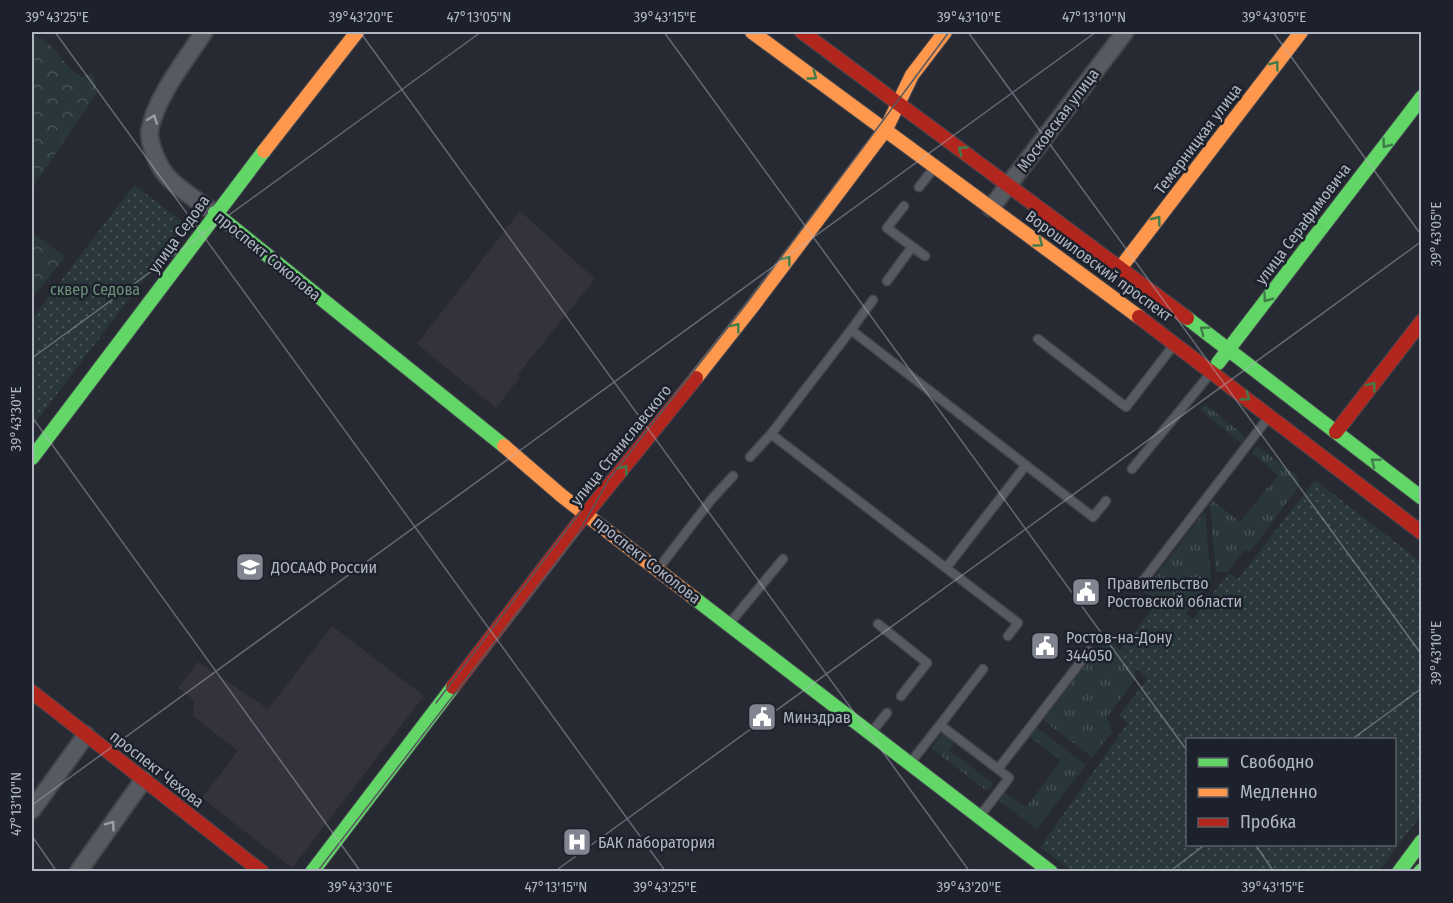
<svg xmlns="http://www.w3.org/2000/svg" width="1453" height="903" font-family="'Fira Sans Condensed',sans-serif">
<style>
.medical{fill:#34323d}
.grass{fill:url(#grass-tufts)}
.forest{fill:url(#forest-crowns)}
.park{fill:url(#park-dots);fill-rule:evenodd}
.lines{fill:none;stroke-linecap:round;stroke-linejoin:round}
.lane-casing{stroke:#43454b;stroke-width:11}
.street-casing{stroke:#43454b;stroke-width:20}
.fast-casing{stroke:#45474f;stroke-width:16}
.slow-casing{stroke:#45474f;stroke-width:16}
.jam-casing{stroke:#45474f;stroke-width:16}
.lane{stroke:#575a60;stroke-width:8}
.street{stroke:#575a60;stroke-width:16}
.fast{stroke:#63d668;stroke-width:14}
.slow{stroke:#ff974d;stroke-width:14}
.jam{stroke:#b3261e;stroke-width:14}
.tram{stroke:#56585e;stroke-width:1.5}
.oneway{stroke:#407c4a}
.oneway2{stroke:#9a9faa}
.ticks{fill:none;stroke:#b1b6c3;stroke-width:1.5;stroke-opacity:0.45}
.labels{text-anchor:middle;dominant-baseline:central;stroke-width:5;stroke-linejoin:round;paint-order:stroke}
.street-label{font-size:16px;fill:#b1b6c3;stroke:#1c212b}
.park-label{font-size:16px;fill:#6b9177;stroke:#1c212b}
.poi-label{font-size:16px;fill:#b1b6c3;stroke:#1c212b;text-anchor:start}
.neatline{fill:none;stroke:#b1b6c3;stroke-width:2}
.ticks-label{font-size:15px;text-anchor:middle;fill:#b1b6c3}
</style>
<defs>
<pattern id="grass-tufts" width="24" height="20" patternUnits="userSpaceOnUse" patternTransform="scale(1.5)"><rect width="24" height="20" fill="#29373a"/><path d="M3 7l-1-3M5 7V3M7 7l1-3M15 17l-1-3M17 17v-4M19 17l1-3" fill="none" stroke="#465255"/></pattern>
<pattern id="forest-crowns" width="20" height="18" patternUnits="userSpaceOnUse" patternTransform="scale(1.5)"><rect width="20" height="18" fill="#29373a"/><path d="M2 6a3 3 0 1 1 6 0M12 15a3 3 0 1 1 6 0" fill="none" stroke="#465255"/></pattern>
<pattern id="park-dots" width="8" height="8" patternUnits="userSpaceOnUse" patternTransform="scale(1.5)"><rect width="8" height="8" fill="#29373a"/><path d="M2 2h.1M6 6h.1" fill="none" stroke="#465255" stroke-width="1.8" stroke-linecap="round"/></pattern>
</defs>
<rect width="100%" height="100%" fill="#272a32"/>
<path class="medical" d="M520,211L595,279L518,374L520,377L496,408L417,344Z
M332,626L424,696L292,868L202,798L238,751L193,716L194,700L178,688L198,662L268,709Z"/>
<path class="grass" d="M1205,404L1246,437L1241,443L1200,410Z
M1257,446L1297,476L1299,486L1250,552L1245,550L1227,572H1216L1210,504L1213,501L1240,522L1278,475L1252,453Z
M1205,511L1211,582L1182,619L1144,591Z
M1106,639L1135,662V679L1107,717L1112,732L1092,757L1043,720Z
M1035,726L1086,765L1037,829L998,800L1004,792L1026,807L1061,761L1028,735Z
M943,732L955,741L949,750L994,784L987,791L931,748Z"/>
<path class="forest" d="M32,35C56,41 61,65 81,77L93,73L97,93L32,188Z
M32,232L65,257L32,298Z"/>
<path class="park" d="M134,185L186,224L32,427V319Z
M1315,480L1421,562V815L1379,871H1072L1040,847L1128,723L1119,716L1148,678L1118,654L1162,596L1193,619L1229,573L1238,579ZM1188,740H1394V844H1188Z"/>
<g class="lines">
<g class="lane-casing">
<path id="lane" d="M919,187L934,168
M904,206L887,228L925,256
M887,281L912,247
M851,330L873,300
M1038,339L1126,407L1173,346
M750,457L771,434
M1026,465L946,568L771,434L851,330L1093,517L1106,501
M1132,469L1210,374
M946,568L1018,623L1008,636
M658,569L711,500L733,476
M1139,586L1268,418
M729,624L783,559
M878,624L927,663L901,696
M940,725L983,669
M871,733L887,713
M911,762L940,725L998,769L1089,651
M980,816L1009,778L998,769"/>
</g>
<g class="street-casing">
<path id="street" d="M204,32C186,60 157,95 150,129C147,140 159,168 167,176C180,191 199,201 215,213
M991,208L1125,32
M32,810L86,735
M78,872L144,779"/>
</g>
<g class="fast-casing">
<path id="fast" d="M215,213L504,446
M1187,318L1422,498
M1218,363L1422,97
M32,458L264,151
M694,598L1051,872
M312,872L453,687
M1399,872L1422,841
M1420,872L1422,870"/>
</g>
<g class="slow-casing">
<path id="slow" d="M752,32L1139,317
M264,151L357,32
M1121,267L1301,32
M696,378L752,307L886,129L912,75L945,32
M504,446L562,496L694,598"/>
</g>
<g class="jam-casing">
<path id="jam" d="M802,32L1187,318
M1139,317L1422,533
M1336,432L1422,321
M453,687L573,530L696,378
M32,692L262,872"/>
</g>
<use href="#lane" class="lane"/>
<use href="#street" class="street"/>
<use href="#fast" class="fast"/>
<use href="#slow" class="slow"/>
<use href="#jam" class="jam"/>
<path class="tram" d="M436,703L584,507
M317,872L578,534L609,479L747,303L949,32"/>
</g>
<defs><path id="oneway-chevron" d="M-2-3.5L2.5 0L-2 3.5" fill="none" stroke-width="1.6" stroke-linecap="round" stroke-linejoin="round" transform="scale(1.5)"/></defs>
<g class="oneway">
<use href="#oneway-chevron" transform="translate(1275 65) rotate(-53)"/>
<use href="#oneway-chevron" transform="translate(813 76) rotate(36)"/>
<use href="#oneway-chevron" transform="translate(1386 144) rotate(127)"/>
<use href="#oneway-chevron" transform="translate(962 150) rotate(-144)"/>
<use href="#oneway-chevron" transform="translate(1157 220) rotate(-53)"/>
<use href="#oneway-chevron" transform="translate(1039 243) rotate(36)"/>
<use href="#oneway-chevron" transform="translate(787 260) rotate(-53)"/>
<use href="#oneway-chevron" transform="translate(1267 298) rotate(127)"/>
<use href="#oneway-chevron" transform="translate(736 327) rotate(-52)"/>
<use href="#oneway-chevron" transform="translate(1204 330) rotate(-143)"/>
<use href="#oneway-chevron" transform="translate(1372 386) rotate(-52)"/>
<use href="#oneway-chevron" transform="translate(1246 397) rotate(37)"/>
<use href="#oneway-chevron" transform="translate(1375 462) rotate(-142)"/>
<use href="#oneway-chevron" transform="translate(624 469) rotate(-52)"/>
</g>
<g class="oneway2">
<use href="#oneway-chevron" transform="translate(153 119) rotate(-69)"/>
<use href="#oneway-chevron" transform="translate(111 825) rotate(-54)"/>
</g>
<path class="ticks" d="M55,32L666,872M360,32L970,872M664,32L1188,752M968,32L1422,655M1273,32L1422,236M32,358L481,32M32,417L361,872M1351,740L1422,688M32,805L1096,32M32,836L57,872M1255,844L1274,872M554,872L1422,241M1169,872L1206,844"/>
<defs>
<g id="university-square" transform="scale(1.5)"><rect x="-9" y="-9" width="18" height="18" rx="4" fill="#818590" stroke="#1c212b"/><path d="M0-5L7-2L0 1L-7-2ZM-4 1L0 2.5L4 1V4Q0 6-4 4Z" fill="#fff"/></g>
<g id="civic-square" transform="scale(1.5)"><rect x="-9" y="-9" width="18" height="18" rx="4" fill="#818590" stroke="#1c212b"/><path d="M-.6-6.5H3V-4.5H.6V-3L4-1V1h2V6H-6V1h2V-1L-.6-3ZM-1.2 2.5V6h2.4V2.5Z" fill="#fff"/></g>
<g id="hospital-square" transform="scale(1.5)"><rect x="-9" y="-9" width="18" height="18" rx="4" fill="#818590" stroke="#1c212b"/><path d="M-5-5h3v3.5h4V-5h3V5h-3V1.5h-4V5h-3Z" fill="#fff"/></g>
</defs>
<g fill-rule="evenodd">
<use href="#university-square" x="250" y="567"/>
<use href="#civic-square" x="1086" y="592"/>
<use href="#civic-square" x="1045" y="646"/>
<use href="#civic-square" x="762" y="717"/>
<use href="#hospital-square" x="577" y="842"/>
</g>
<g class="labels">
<g class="street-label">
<text transform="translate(1058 120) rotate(-53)">Московская улица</text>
<text transform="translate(1198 139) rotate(-53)">Темерницкая улица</text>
<text transform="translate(1303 224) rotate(-53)">улица Серафимовича</text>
<text transform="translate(179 234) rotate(-54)">улица Седова</text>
<text transform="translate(268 256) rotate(39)">проспект Соколова</text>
<text transform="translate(1099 266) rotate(36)">Ворошиловский проспект</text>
<text transform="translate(621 445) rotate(-51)">улица Станиславского</text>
<text transform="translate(647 560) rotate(38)">проспект Соколова</text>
<text transform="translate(157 769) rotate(38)">проспект Чехова</text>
</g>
<g class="park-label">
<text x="95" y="289">сквер Седова</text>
</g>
<g class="poi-label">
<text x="271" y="567">ДОСААФ России</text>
<text x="1107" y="583">Правительство<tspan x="1107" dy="18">Ростовской области</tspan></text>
<text x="1066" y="637">Ростов-на-Дону<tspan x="1066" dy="18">344050</tspan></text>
<text x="783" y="717">Минздрав</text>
<text x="598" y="842">БАК лаборатория</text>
</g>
</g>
<rect width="1453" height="903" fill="none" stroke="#1c212b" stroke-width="66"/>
<rect x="1186" y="738" width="210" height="108" fill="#1c212b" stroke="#585d68" stroke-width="1.5"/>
<rect x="1198" y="758" width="30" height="9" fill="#63d668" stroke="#585d68" stroke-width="1.5"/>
<text x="1240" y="768" font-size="18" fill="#b1b6c3">Свободно</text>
<rect x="1198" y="788" width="30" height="9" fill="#ff974d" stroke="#585d68" stroke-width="1.5"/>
<text x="1240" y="798" font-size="18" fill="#b1b6c3">Медленно</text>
<rect x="1198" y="818" width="30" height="9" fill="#b3261e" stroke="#585d68" stroke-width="1.5"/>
<text x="1240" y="828" font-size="18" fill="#b1b6c3">Пробка</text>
<rect x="33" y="33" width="1387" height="837" class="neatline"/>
<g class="ticks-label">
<text x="57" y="22">39°43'25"E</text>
<text x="361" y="22">39°43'20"E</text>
<text x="479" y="22">47°13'05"N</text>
<text x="665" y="22">39°43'15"E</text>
<text x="969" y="22">39°43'10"E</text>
<text x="1094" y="22">47°13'10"N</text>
<text x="1274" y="22">39°43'05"E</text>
<text transform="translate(1436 234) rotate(-90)" y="5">39°43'05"E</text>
<text transform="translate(16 419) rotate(-90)" y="5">39°43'30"E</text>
<text transform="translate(1436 653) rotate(-90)" y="5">39°43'10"E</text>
<text transform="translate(16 804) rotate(-90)" y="5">47°13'10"N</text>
<text x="360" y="892">39°43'30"E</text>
<text x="556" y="892">47°13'15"N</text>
<text x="665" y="892">39°43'25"E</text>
<text x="969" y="892">39°43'20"E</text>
<text x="1273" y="892">39°43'15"E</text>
</g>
</svg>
